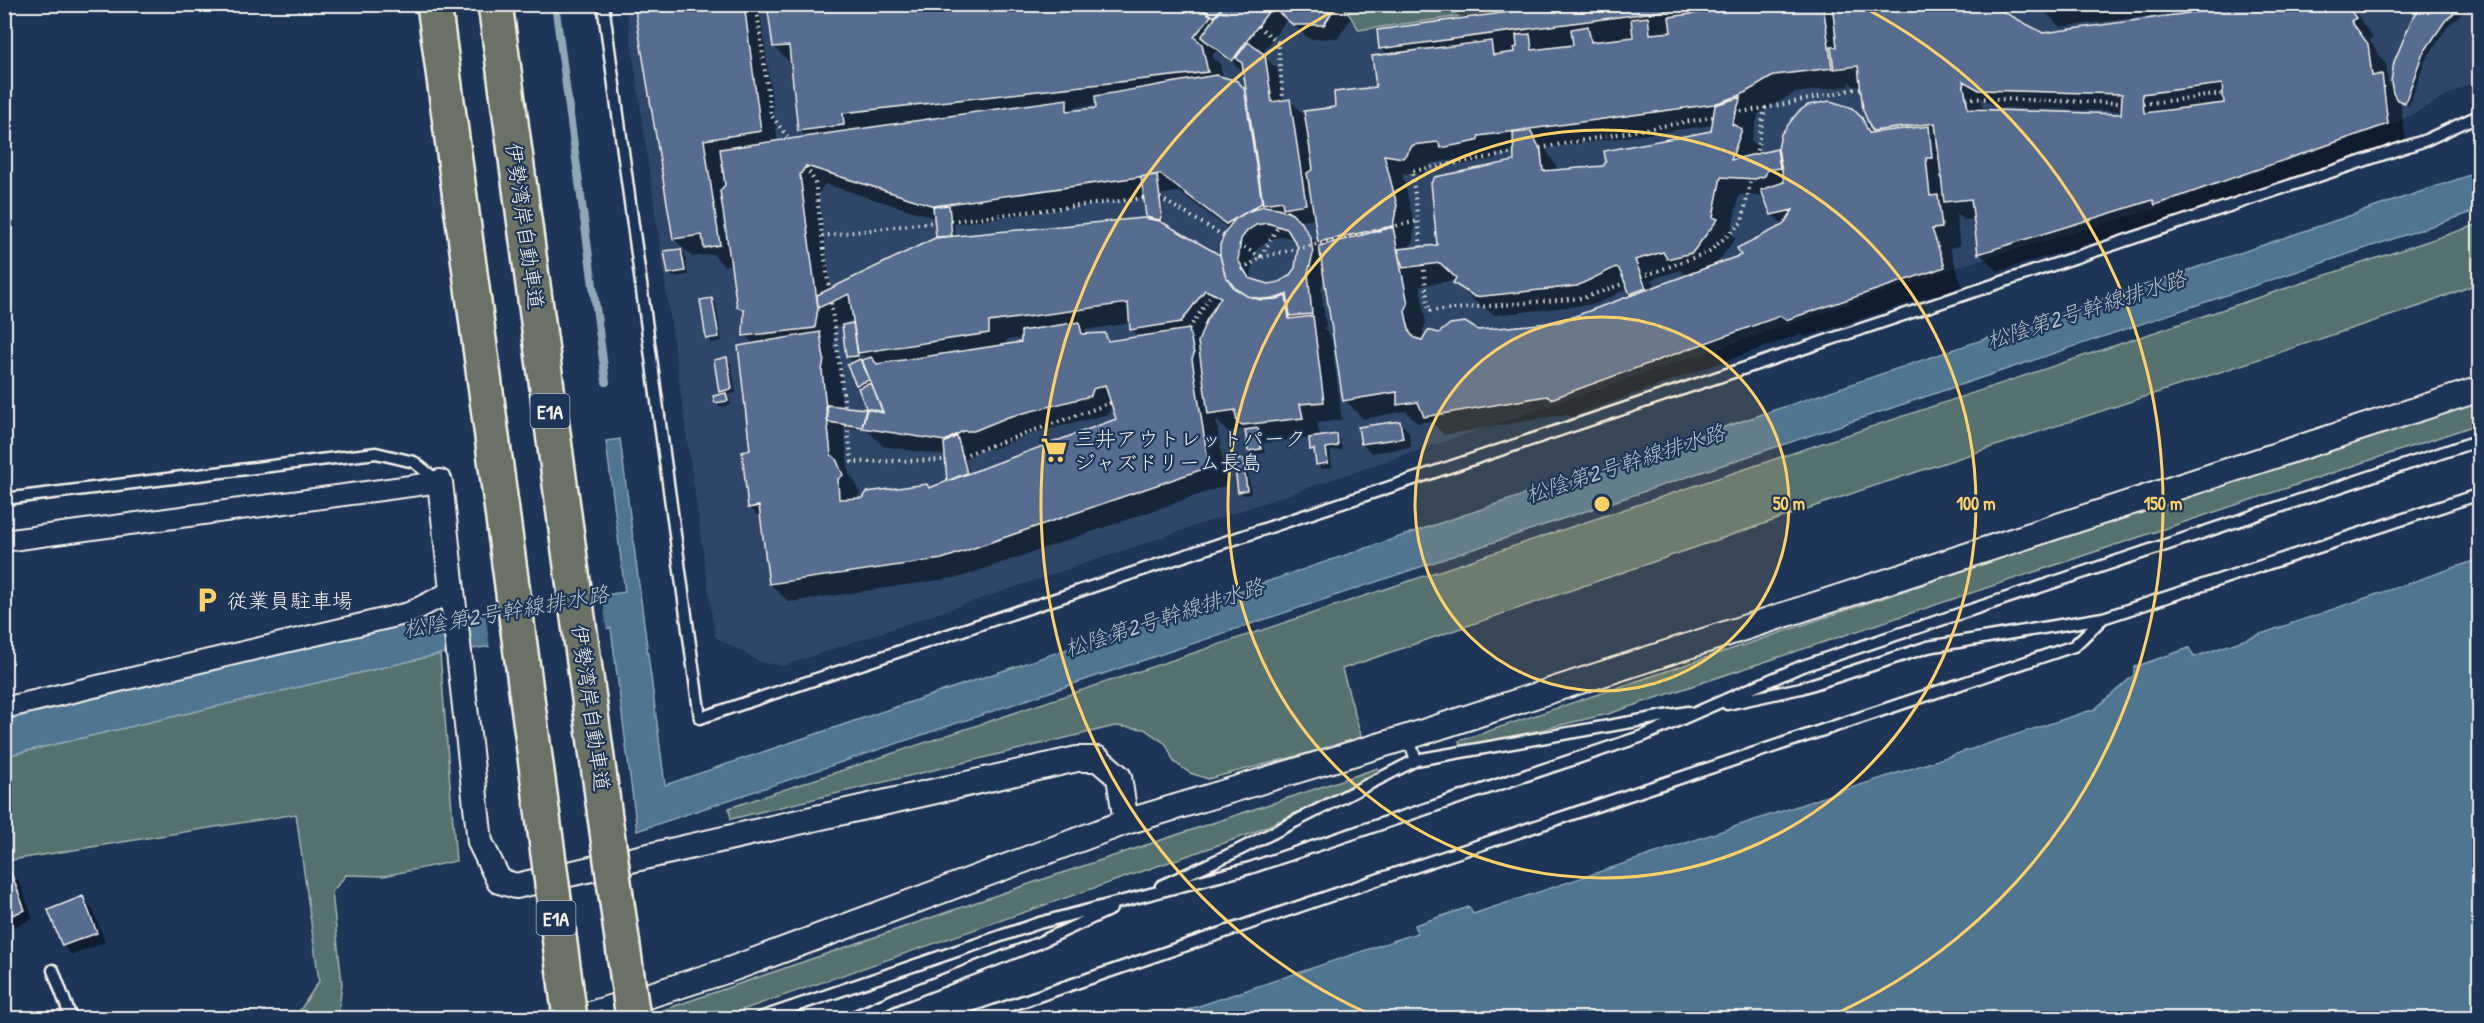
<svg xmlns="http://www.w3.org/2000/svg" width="2484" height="1023" font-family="'Patrick Hand','Klee One',sans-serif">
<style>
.built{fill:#2e4668}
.green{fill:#57726f;stroke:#a6b2ac;stroke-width:1.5}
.water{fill:#4f7591;stroke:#91a7b4;stroke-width:1.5}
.pier{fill:#1d3557}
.shadow{fill:#0007;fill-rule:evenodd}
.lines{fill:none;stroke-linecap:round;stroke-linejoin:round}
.stream{stroke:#91a7b4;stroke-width:8}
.building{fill:#566d90;stroke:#f4f1e8;stroke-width:1.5;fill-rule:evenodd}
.service-casing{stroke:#f4f1e8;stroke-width:15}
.minor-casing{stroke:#f4f1e8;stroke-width:24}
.tertiary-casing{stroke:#f4f1e8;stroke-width:28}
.motorway-casing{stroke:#f4f1e8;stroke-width:38}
.path{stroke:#f4f1e8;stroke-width:4;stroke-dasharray:1.5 4.5;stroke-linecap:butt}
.service{stroke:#1d3557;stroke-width:10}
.minor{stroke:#1d3557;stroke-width:20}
.tertiary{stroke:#1d3557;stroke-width:24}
.motorway{stroke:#6b7165;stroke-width:33}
.motorway-bridge-casing{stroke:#f4f1e8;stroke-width:38;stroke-linecap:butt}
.motorway-bridge{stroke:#6b7165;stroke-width:33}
.ring{fill:none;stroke:#ffd166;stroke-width:3}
.labels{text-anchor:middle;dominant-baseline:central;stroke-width:4.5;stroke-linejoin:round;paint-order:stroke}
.shield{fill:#1d3557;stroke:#b4b9bc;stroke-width:1.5}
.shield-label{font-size:20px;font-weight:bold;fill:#f4f1e8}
.street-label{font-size:21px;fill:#f4f1e8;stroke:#1d3557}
.poi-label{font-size:21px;fill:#f4f1e8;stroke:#1d3557;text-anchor:start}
.water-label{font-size:22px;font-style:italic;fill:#b2bfc5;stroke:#1d3557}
.centre{fill:#ffd166;stroke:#1d3557;stroke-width:3}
.ring-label{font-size:18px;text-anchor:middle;font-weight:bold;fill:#ffd166;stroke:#1d3557;stroke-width:4.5;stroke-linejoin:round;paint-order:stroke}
</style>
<rect width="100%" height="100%" fill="#1d3557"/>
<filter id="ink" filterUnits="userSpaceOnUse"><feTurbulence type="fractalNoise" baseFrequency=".0167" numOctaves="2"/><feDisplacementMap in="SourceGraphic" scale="12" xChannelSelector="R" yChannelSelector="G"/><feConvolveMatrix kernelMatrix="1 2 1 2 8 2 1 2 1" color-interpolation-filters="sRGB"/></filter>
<g filter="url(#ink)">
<path class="built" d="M1343,4L1359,30L1548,4H2038L2039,12L2096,4H2479L2480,78L2392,125L2157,208L1973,262L783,666L762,663L715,637L626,5Z"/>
<path class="green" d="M1343,5H1542L1359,30Z
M2479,224V283L2423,305L1865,489L1342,669L1362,739L1208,779L1190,773L1174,762L1166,744L1144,729L1115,726L731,819L729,808Z
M2479,397V424L1608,714L1462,748L1459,741Z
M440,654L456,861L384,876L346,875L332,892L342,983L338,1018H295L319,981L296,814L5,861V756Z
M1378,768L1380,774L1250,834L719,1018H640L1026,885Z"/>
<path class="water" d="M2479,172V210L637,831L611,628L440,654L5,756V720L405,625L625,592L606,441L620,439L665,785Z
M2479,559V1018H1163L1417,933L1415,925L1469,907L1473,914L1845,790L2095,709L2134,675V667L2189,648L2194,657Z"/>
<path class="pier" d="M602,592L607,632L490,649L485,610Z"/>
<path class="shadow" d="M636,4H759L778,143L808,138L799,130L793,65L774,47L769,4H1218L1224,9L1227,4H1337L1351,19L1338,38L1309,39L1287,19L1262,54L1278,70L1283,102L1290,101L1306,117L1337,109L1378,88L1388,55L1381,48L1463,20L1454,11L1453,4H1562V7L1580,4H1985L2043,35L2266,4H2349L2373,37L2369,40L2386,64L2388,83L2396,90L2424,4H2473L2449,25L2426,59L2409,106L2400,100L2406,142L2175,223L2171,219L1998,271L1979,253L1975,219L1964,220L1956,213L1960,246L1950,248L1962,286L1805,337L1800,334L1571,417L1567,414L1444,435L1431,421L1417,423L1406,411L1363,419L1345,400L1325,275L1321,288L1326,327L1323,328L1331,336L1342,420L1317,423L1321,438L1336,436L1340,440L1342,450L1330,451L1332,467L1322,469L1317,464L1310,438L1263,443L1265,453L1254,455L1250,450L1245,429L1228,432L1216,420L1227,485L961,577L789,602L770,584L763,521L749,507L754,345L745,335L746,314L738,307L732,264L724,266L713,254L692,257L674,239ZM1216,51L1245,72L1248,94L1236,83L1223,78L1220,64L1212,57ZM1849,81L1854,86H1862L1865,110L1874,132L1851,109L1779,150L1757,155L1759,148L1751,140L1758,116L1757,115L1794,93L1849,86ZM1981,98L1999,108L2123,111L2122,115L1983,111ZM1097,105V110L1077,111L1073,107ZM1713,125L1712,133L1607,163L1603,168L1559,171L1545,148ZM1515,152L1516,162L1438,246L1412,249L1409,245L1412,244L1415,225L1402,173L1422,175L1432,163L1455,160L1461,165L1495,159L1497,155ZM825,184L935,218L937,237L940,239L831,290L818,194ZM1179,192L1230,230L1222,259L1164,225L1162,194ZM1739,195L1765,196L1772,214L1784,226L1743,256L1714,267L1736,238L1731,234ZM1145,197L1148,217L1152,221L955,238L954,224ZM1316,219L1320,241L1325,246L1320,247L1297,221ZM1282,236L1295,239L1300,247L1296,268L1290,277L1280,283L1269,286L1256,283L1251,276L1254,254L1261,245L1271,239ZM1681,270L1687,277L1656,288L1652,279ZM1456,280L1455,283L1474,301L1495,315L1596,304L1629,288L1634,296L1560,323L1440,334L1424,339L1423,330L1426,323L1420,286ZM854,319L856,329L852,325L848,357L852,361L861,360L860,353L867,360L866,368L859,361L857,384L861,388L868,407L873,412L842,408L840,389L842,378L838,352L833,347L836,327ZM1131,323L1132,329L1140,338L1112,342L1104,334L1090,335L1084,330ZM1023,338V343L1007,346L1006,340ZM1112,404L1117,420L970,475L965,459L982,449H994L1027,435L1109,414ZM844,427L867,430L883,446L947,456L951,482L930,489L855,500L860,494L854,480L849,474Z
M2026,4H2224V7L2060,27L2042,9L2031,10Z
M681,250L685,254L688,275L673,277L669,273Z
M712,300L716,304L722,341L712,343L708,338Z
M726,359L731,363L736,393L726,395L730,399L731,405L721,407L716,403L725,395L721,391Z
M1400,422L1409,432L1411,447L1372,453L1362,444Z
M1243,460L1247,464L1251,494L1244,495L1239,491Z
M9,872L19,881L33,919L4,931V874Z
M82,898L92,908L105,942L72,955L63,946L50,911Z"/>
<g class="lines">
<path class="stream" d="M555,4L606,382"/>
</g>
<path class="building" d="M634,4H744L761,131L704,140L720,245L704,248L702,235L673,239Z
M767,4H1201L1199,7L1211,16L1194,37L1202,44L1208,72L843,113L844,125L798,131L789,46L773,47Z
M1201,4H1221L1223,6L1214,17L1200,6Z
M1225,4H1274L1232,61L1201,37Z
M1280,4H1337L1324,25H1293L1276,10Z
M1452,4H1499L1453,11Z
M1568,4H1715L1379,49L1377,30Z
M1764,4H1823L1832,68L1775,75L1741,95L1714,104L1479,136L1477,141L1441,148L1438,142L1413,145L1403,158L1384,155L1397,205L1393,226L1318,242L1307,173L1313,169L1304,111L1335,107L1334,92L1376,87L1372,56L1491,41L1493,55L1515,52L1514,48L1517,47L1516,35L1530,34L1532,50L1573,45L1571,29L1588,26L1591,42L1633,37L1631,19L1648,17L1650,34L1671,32L1669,17Z
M1832,4H1989L2043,33L2255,4H2346L2356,18L2351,21L2368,44L2372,76L2382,74L2388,124L2155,205L2153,200L1978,254L1971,199L1944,202L1935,123L1872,131L1863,110L1858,66L1834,69L1831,47H1837ZM1963,81L1979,90L2122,94L2121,114L1968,109ZM2222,84L2224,103L2144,113L2142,94Z
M2039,4H2078L2040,9Z
M2423,4H2464L2445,21L2422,55L2405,103L2397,100L2393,93L2391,82L2394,62L2412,19Z
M1248,42L1265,55L1272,102L1290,99L1306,204L1283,208L1282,201L1263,204L1242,63L1236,58Z
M1216,75L1237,81L1244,88L1262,203L1226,224L1160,174L934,206L806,166L800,175L818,308L815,328L743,336L744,310L737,307L720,191L725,185L720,149L1067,99V111L1096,108L1095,96Z
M1741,97L1732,124L1742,129L1731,160L1777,149L1780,168L1767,170L1765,176L1755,179L1721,177L1713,217L1718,219L1692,253L1667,259L1663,252L1635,260L1646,288L1630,294L1619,269L1616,267L1577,286L1475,297L1453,283L1456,278L1440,263L1403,268L1398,249L1437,245L1431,183L1435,177L1514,161L1513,133L1531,131L1541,151L1543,171L1603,166L1606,162L1604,151L1711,131L1715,105Z
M1830,101L1852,108L1862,118L1869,133L1929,126L1932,158H1926L1930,196L1938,195L1942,228L1932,229L1945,267L1786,320L1780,316L1551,399L1547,396L1424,417L1418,402L1397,405V392L1343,401L1319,246L1393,227L1408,304L1405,311L1407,321L1410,333L1415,338L1422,340L1428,330L1439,333L1450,324L1465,322L1478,330L1559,322L1741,255L1737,248L1783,225L1793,210L1771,215L1761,190L1784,182L1778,149L1781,134L1798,112L1808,105Z
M1157,175L1162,215L1160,220L1146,217L1141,177Z
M949,205L952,236L936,237L933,207Z
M1263,206L1278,208L1292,214L1303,225L1311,239L1313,254L1308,273L1312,314L1290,316L1287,294L1277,298L1262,299L1247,296L1234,287L1225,275L1220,256V245L1226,231L1235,219L1247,212ZM1267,223L1287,229L1298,247L1295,268L1289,276L1279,282L1269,284L1249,278L1238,260L1241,239L1247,231L1256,225Z
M1143,218L1160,221L1220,255L1225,275L1234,288L1247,296L1261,300L1277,299L1286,296L1289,319L1313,316L1324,402L1300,404L1303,418L1243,425L1237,423L1235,410L1208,414L1198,342L1206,321L1221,297L1205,290L1181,322L1130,330L1128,303L989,322V333L858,353L849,294L818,308L817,295L935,238Z
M681,249L685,271L668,274L664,251Z
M712,298L719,337L706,339L700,300Z
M1079,322L1082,334L1105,333L1108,341L1189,329L1194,354L1192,359L1209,467L942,559L769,584L759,506L748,508L742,452L750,450L738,346L820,332L824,359L822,370L831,455L836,459L843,475L838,479L839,499L863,498L867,492L927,484L929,488L1116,419L1105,385L1093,389L1091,396L1008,417L974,431H963L945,441L862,428L867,409L883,413L862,360L871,357L877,364L1021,342V331Z
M853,323L858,356L846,357L842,325Z
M727,357L732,389L719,392L714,360Z
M860,359L869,380L856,385L847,365Z
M871,383L883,412L866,408L858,388Z
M726,393L728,401L715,403L713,396Z
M827,405L866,409L862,427L828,422Z
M1400,421L1403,438L1361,444L1358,427Z
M1258,428L1261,449L1248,451L1245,430Z
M1337,434L1338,446L1326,448L1328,463L1316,465L1314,449L1310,450L1309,438Z
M957,436L967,473L947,481L944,443Z
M1243,459L1247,490L1238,492L1234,460Z
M10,870L25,910L4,918V872Z
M83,896L97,933L62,946L48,910Z"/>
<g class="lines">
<g class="service-casing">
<path id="service" d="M603,4L700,718L2426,140L2480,115
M4,499L376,453L414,462L439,482
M1727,704L1801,688L1928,647L2103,618
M1408,737L1416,760L1688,712
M1161,886L1237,851L1416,760
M53,970L71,1018
M760,1018L1039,923L1250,868L1643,736L1800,667L2480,440
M851,1018L900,997L1036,944L1111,909
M974,1018L1429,862L2074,646L2103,618L2480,494"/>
</g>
<g class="minor-casing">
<path id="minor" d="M4,541L440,482
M4,708L409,613L452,591"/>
</g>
<g class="tertiary-casing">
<path id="tertiary" d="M440,482L480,842L499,881L516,886L1077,759H1098L1119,777L1126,822
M578,1018L729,970L1126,822L1408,737L2480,389"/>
</g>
<g class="motorway-casing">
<path id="motorway" d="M434,4L543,817
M495,4L605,817"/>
</g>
<path class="path" d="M756,4L771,115L789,139
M1258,26L1278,42L1283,100
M1966,98L2121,103
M2143,104L2223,94
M1765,108L1861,88
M1735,113L1765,108L1756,154
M1540,148L1713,117
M806,167L815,182L829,289
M1160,198L1224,236
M1287,212L1290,207
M951,221L1144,198
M822,236L934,222
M1239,244L1261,257
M1421,247L1412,171L1514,153
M1261,256L1279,225
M1423,264L1429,311L1583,298L1625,283
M1242,270L1261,257L1418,221
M1641,277L1709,252L1742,222L1751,179
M1229,281H1230
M831,303L845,407
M1189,329L1213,293
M847,425L852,462L946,460
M962,456L1111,403"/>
<use href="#service" class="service"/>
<use href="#minor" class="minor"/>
<use href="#tertiary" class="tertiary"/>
<use href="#motorway" class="motorway"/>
<g class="motorway-bridge-casing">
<path id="motorway-bridge" d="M543,817L570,1018
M605,817L633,1018"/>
</g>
<use href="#motorway-bridge" class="motorway-bridge"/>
</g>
</g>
<circle cx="1602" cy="504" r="187" fill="#ffd166" fill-opacity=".12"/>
<g class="ring">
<circle cx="1602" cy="504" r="187"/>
<circle cx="1602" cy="504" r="374"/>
<path d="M1378 1018A561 561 0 0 1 1343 6M1861 6A561 561 0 0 1 1826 1018"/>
</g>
<defs>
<g id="supermarket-bare" transform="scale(2.07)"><path d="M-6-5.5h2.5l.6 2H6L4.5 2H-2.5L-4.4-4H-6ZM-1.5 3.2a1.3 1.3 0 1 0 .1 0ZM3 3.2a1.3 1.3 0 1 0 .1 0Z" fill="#ffd166" stroke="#1d3557" stroke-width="2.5" paint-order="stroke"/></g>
<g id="parking-bare" transform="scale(2.07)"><path d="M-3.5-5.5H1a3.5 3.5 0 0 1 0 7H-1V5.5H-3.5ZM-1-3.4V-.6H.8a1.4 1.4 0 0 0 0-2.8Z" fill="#ffd166" stroke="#1d3557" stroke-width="2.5" paint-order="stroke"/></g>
</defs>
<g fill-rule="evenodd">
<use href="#supermarket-bare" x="1054" y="450"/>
<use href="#parking-bare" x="207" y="600"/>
</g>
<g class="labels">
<g class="shield">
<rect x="530.5" y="394" width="39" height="34" rx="4.5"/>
<rect x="536.5" y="901" width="39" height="34" rx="4.5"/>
</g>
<g class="shield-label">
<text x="550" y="411">E1A</text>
<text x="556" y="918">E1A</text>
</g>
<g class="street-label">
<text transform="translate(525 226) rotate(82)">伊勢湾岸自動車道</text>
<text transform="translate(591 708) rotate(82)">伊勢湾岸自動車道</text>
</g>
<g class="poi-label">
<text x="1074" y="438">三井アウトレットパーク<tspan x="1074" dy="24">ジャズドリーム長島</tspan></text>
<text x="227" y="600">従業員駐車場</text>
</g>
<g class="water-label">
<text transform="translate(2086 309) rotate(-18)">松陰第2号幹線排水路</text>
<text transform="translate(1625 463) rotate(-18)">松陰第2号幹線排水路</text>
<text transform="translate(506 611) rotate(-10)">松陰第2号幹線排水路</text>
<text transform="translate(1164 617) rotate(-18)">松陰第2号幹線排水路</text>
</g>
</g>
<circle cx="1602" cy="504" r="9" class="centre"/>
<g class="ring-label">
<text x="1789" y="510">50 m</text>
<text x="1976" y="510">100 m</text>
<text x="2163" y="510">150 m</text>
</g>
<rect width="2484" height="1023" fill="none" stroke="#1d3557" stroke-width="24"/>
<rect x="12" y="12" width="2460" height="999" fill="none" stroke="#f4f1e8" stroke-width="2" filter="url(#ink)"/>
</svg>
